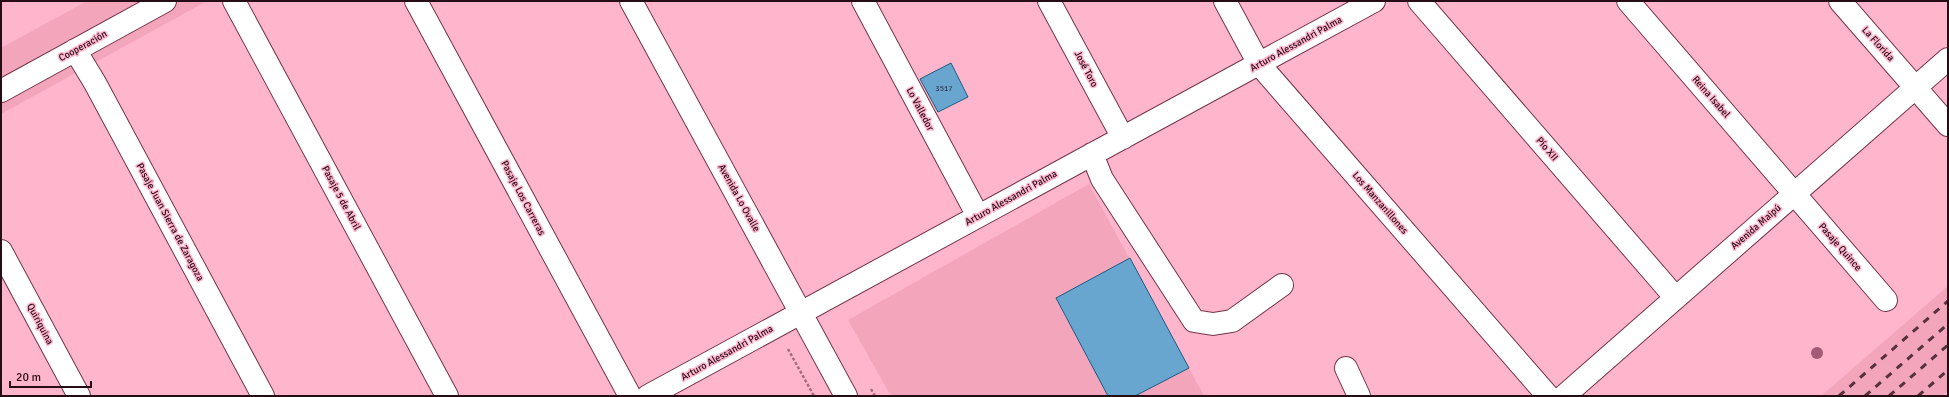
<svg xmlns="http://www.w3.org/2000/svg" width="1949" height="397" font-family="Signika,sans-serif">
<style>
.built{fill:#f3a5bc}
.building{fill:#68a6d0;stroke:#1a5b81}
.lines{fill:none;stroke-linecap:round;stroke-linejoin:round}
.minor-casing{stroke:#74364b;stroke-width:24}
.major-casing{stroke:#74364b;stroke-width:24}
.path{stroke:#a26d7d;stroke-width:2.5;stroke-dasharray:3 2;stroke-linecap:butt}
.minor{stroke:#fff;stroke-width:22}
.major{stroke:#fff;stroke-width:22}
.rail{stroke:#55313d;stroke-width:3;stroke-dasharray:7 7;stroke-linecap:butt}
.tree{fill:#a35b75}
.labels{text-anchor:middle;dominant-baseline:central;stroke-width:3;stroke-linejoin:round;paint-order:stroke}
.number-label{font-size:8px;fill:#363244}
.street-label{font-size:10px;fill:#260c15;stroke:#ffb5cb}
</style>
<rect width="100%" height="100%" fill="#ffb5cb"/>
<path class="built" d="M87,1H207L1,114V48Z
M1089,184L1204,396H891L848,320Z
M1948,286V391L1942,396H1821Z"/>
<path class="building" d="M951,63L968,97L938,112L920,79Z
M1130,258L1189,368L1135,396H1108L1056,298Z"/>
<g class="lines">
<g class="minor-casing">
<path id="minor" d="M234,1L447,396
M416,1L630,396
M863,1L978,216
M1049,1L1123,138
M1225,1L1259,64L1548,396
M1419,1L1675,297
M1628,1L1886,300
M1840,1L1948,125
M75,50L95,83L263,396
M1,91L165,1
M1092,154L1102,179L1194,321L1213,324L1232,321L1282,285
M1,251L79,396
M1346,368L1359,396
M648,396L1374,1"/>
</g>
<g class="major-casing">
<path id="major" d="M631,1L846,396
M1564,396L1948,59"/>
</g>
<path class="path" d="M788,349L814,396
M871,389L875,396"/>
<use href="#minor" class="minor"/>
<use href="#major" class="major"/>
<path class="rail" d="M1839,396L1948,301
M1865,396L1948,324
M1889,396L1948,345
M1918,396L1948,370"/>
</g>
<circle class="tree" cx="1817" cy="353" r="6"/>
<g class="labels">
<g class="number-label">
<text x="944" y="88">3517</text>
</g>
<g class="street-label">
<text transform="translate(1296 44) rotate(-29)">Arturo Alessandri Palma</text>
<text transform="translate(1878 44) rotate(48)">La Florida</text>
<text transform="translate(83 46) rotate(-29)">Cooperación</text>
<text transform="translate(1086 69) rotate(62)">José Toro</text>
<text transform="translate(1711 97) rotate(49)">Reina Isabel</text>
<text transform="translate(920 109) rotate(62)">Lo Valledor</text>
<text transform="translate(1547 149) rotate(49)">Pío XII</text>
<text transform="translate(341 198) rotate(62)">Pasaje 5 de Abril</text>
<text transform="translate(523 198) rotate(62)">Pasaje Los Carreras</text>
<text transform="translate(739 198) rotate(61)">Avenida Lo Ovalle</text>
<text transform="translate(1011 198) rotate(-29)">Arturo Alessandri Palma</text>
<text transform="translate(1380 203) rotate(49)">Los Manzanillones</text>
<text transform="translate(170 222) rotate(62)">Pasaje Juan Sierra de Zaragoza</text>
<text transform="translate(1756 227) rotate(-41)">Avenida Maipú</text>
<text transform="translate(1840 247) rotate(49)">Pasaje Quince</text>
<text transform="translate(40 324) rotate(62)">Quiriquina</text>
<text transform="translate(727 353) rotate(-29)">Arturo Alessandri Palma</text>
</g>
</g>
<rect width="1949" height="397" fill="none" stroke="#260c15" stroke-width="4"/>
<path d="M10 381v6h81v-6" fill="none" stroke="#260c15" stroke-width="2"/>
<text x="16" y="381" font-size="12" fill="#260c15" stroke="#ffb5cb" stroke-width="3" paint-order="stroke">20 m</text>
</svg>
